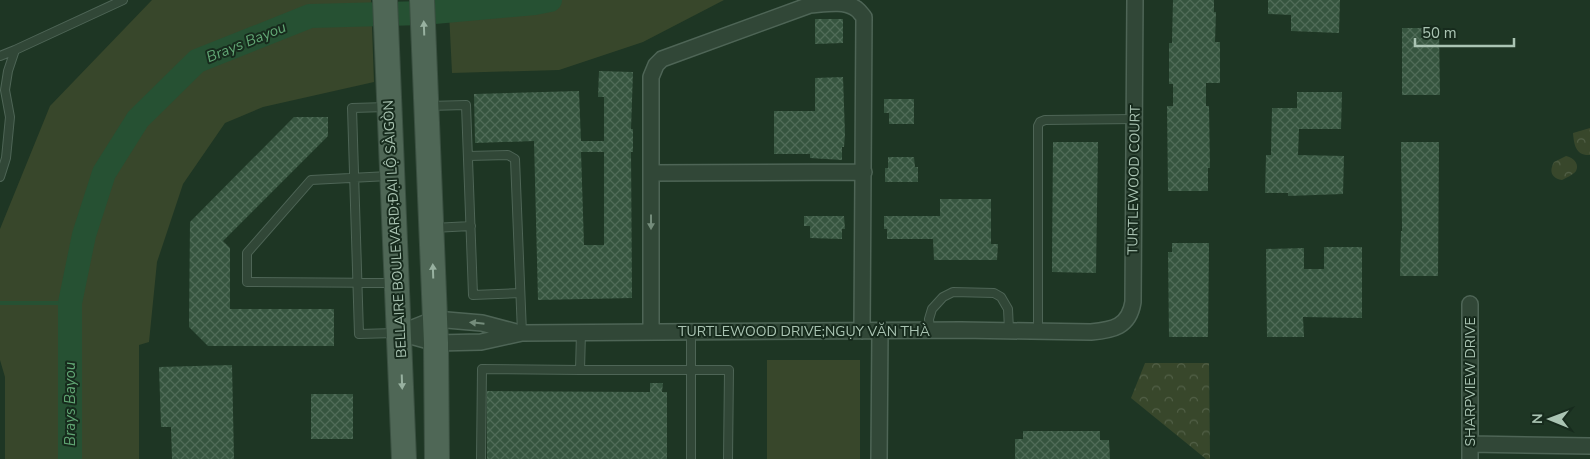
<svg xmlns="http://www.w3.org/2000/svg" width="1590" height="459" font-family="'Nunito Sans',sans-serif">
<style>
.grass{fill:#38472b}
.park{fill:url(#park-crowns)}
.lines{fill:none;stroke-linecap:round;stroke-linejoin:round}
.stream{stroke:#265133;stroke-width:4}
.river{stroke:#265133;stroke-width:24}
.building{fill:url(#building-cross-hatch);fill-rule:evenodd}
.service-casing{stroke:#4e6556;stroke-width:10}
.minor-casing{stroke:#4e6556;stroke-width:18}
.primary-casing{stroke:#3a5041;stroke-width:26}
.service{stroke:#314737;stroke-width:8}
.minor{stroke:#314737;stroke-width:15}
.primary{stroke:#4f6756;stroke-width:24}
.oneway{fill:#98b1a0}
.oneway2{fill:#748c7b}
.labels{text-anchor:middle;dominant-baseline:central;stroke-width:4;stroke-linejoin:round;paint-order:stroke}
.street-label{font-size:14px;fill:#aac4b3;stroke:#172b1d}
.water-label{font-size:15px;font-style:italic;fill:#61a674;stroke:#172b1d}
</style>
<defs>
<pattern id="park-crowns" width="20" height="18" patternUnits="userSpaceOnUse" patternTransform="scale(1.25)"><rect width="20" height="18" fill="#38472b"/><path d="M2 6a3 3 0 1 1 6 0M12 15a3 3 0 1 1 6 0" fill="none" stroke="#526047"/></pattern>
<pattern id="building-cross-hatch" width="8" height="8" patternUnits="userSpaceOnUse" patternTransform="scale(1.25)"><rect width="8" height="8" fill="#36553f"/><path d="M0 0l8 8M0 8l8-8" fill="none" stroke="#506c58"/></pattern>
</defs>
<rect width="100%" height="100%" fill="#1e3624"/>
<path class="grass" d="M152,0H371L374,82L263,107L225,123L183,184L157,262L149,342L139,345V459H5V377L0,360V229L50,106Z
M555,0H724L643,42L559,70L452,73L449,12L480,13Z
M767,360H860V459H767Z"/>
<path class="park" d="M1590,128V155C1576,156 1574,145 1573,133Z
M1566,156C1572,157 1580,163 1576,171C1573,175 1566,178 1562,180C1551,178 1549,171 1554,162Z
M1145,363H1209L1210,459H1206L1131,398Z"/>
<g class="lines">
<path class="stream" d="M0,303H70"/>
<path class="river" d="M70,459V303L84,235L104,173L138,119L197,61L310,16L423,13L535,3L550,0"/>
</g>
<path class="building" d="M1173,0H1214V12H1216L1215,42H1220V83H1206V106H1209L1210,168H1208V191H1168L1167,106H1173V84H1169V43H1172Z
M1268,0H1340L1339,33L1291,31V15L1268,14Z
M815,19H843V43L815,44Z
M1402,28H1439L1440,95H1402Z
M599,71L633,72L631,129H633V152H631L632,298L538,300L534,141L475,143L474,94L579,91L581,141H604V97H598ZM581,152H604V245H584Z
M843,77L845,134L844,147H842V160L810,158V154H774V111H815V78Z
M1297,92H1342L1341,129H1299L1298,155L1344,156L1343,194L1288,196V193H1265L1266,155H1271L1272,108H1297Z
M884,99H914V124H889V113H884Z
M294,117H328V136L223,241L230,248V309H334V346H208L189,327L190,222Z
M1053,142H1098L1096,273L1052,272Z
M1401,142H1439L1438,276H1400L1401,231H1402Z
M888,157H914L915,167H918V182H885V168H888Z
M940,199H991V244H998L997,260H934L933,239H887V229H884V216H940Z
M804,216H844L845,229H842V239L810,238V226H804Z
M1172,243H1209L1208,337H1169L1168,252H1172Z
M1324,247H1362V318L1303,317L1304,337H1267L1266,249L1304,248V269H1324Z
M232,365L234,459H172L171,427H161L159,367Z
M650,383H663L662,392H667V459H487V391L650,392Z
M311,394H353V439H311Z
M1023,431H1100V440H1109L1110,459H1015V439H1023Z"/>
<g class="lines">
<g class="service-casing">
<path id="service" d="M0,56L15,50
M428,106L466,105L473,295L520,293
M387,107L352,108L359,334L395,333
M468,156L508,155L515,159L522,333
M389,176L311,180L247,253V282L393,283
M0,177L6,158L10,117L5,90L8,71L15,50L123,0
M433,228L471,226
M930,330L929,319L932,309L943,297L953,292L994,293L1001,297L1008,309L1009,330
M1038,331V126L1040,122L1045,120L1135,119
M691,332V459
M580,370H729L728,459
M481,459L482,369L580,370L581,332"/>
</g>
<g class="minor-casing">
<path id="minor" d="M651,173L864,172
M1470,304V459
M651,332V77L656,65L662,59L810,5C824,4 844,0 855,8C859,10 861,14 864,17L862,331
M400,333L436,343L481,342L522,333L961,330L1091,332C1113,330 1129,327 1133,302L1135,0
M400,333L435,319L482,323L516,332
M1470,444L1590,446
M879,459L880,331"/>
</g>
<g class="primary-casing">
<path id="primary" d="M385,0L404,459
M422,0L436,343L437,459"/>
</g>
<use href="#service" class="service"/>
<use href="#minor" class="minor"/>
<use href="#primary" class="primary"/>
</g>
<defs><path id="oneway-solid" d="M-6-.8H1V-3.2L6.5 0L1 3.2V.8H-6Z" transform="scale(1.25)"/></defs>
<g class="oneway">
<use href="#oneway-solid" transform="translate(424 28) rotate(-92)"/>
<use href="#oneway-solid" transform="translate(433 271) rotate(-92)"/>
<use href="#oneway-solid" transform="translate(402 382) rotate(88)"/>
</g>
<g class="oneway2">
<use href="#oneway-solid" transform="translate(651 222) rotate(90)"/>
<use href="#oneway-solid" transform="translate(477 323) rotate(-174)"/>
</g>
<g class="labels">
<g class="street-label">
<text transform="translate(1134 180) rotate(-89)">TURTLEWOOD COURT</text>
<text transform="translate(395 229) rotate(-93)">BELLAIRE BOULEVARD;ĐẠI LỘ SÀIGÒN</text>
<text x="804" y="331">TURTLEWOOD DRIVE;NGỤY VĂN THÀ</text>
<text transform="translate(1470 382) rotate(-90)">SHARPVIEW DRIVE</text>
</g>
<g class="water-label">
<text transform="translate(246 42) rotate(-22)">Brays Bayou</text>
<text transform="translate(70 404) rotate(-90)">Brays Bayou</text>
</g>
</g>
<g transform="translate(1550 419) rotate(271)" stroke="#172b1d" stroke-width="4" paint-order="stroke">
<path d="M0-4L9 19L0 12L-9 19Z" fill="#aac4b3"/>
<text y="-8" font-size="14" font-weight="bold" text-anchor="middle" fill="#aac4b3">N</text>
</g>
<path d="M1415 38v8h99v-8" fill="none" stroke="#aac4b3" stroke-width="2.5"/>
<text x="1422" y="38" font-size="15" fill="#aac4b3" stroke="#172b1d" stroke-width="4" paint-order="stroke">50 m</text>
</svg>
